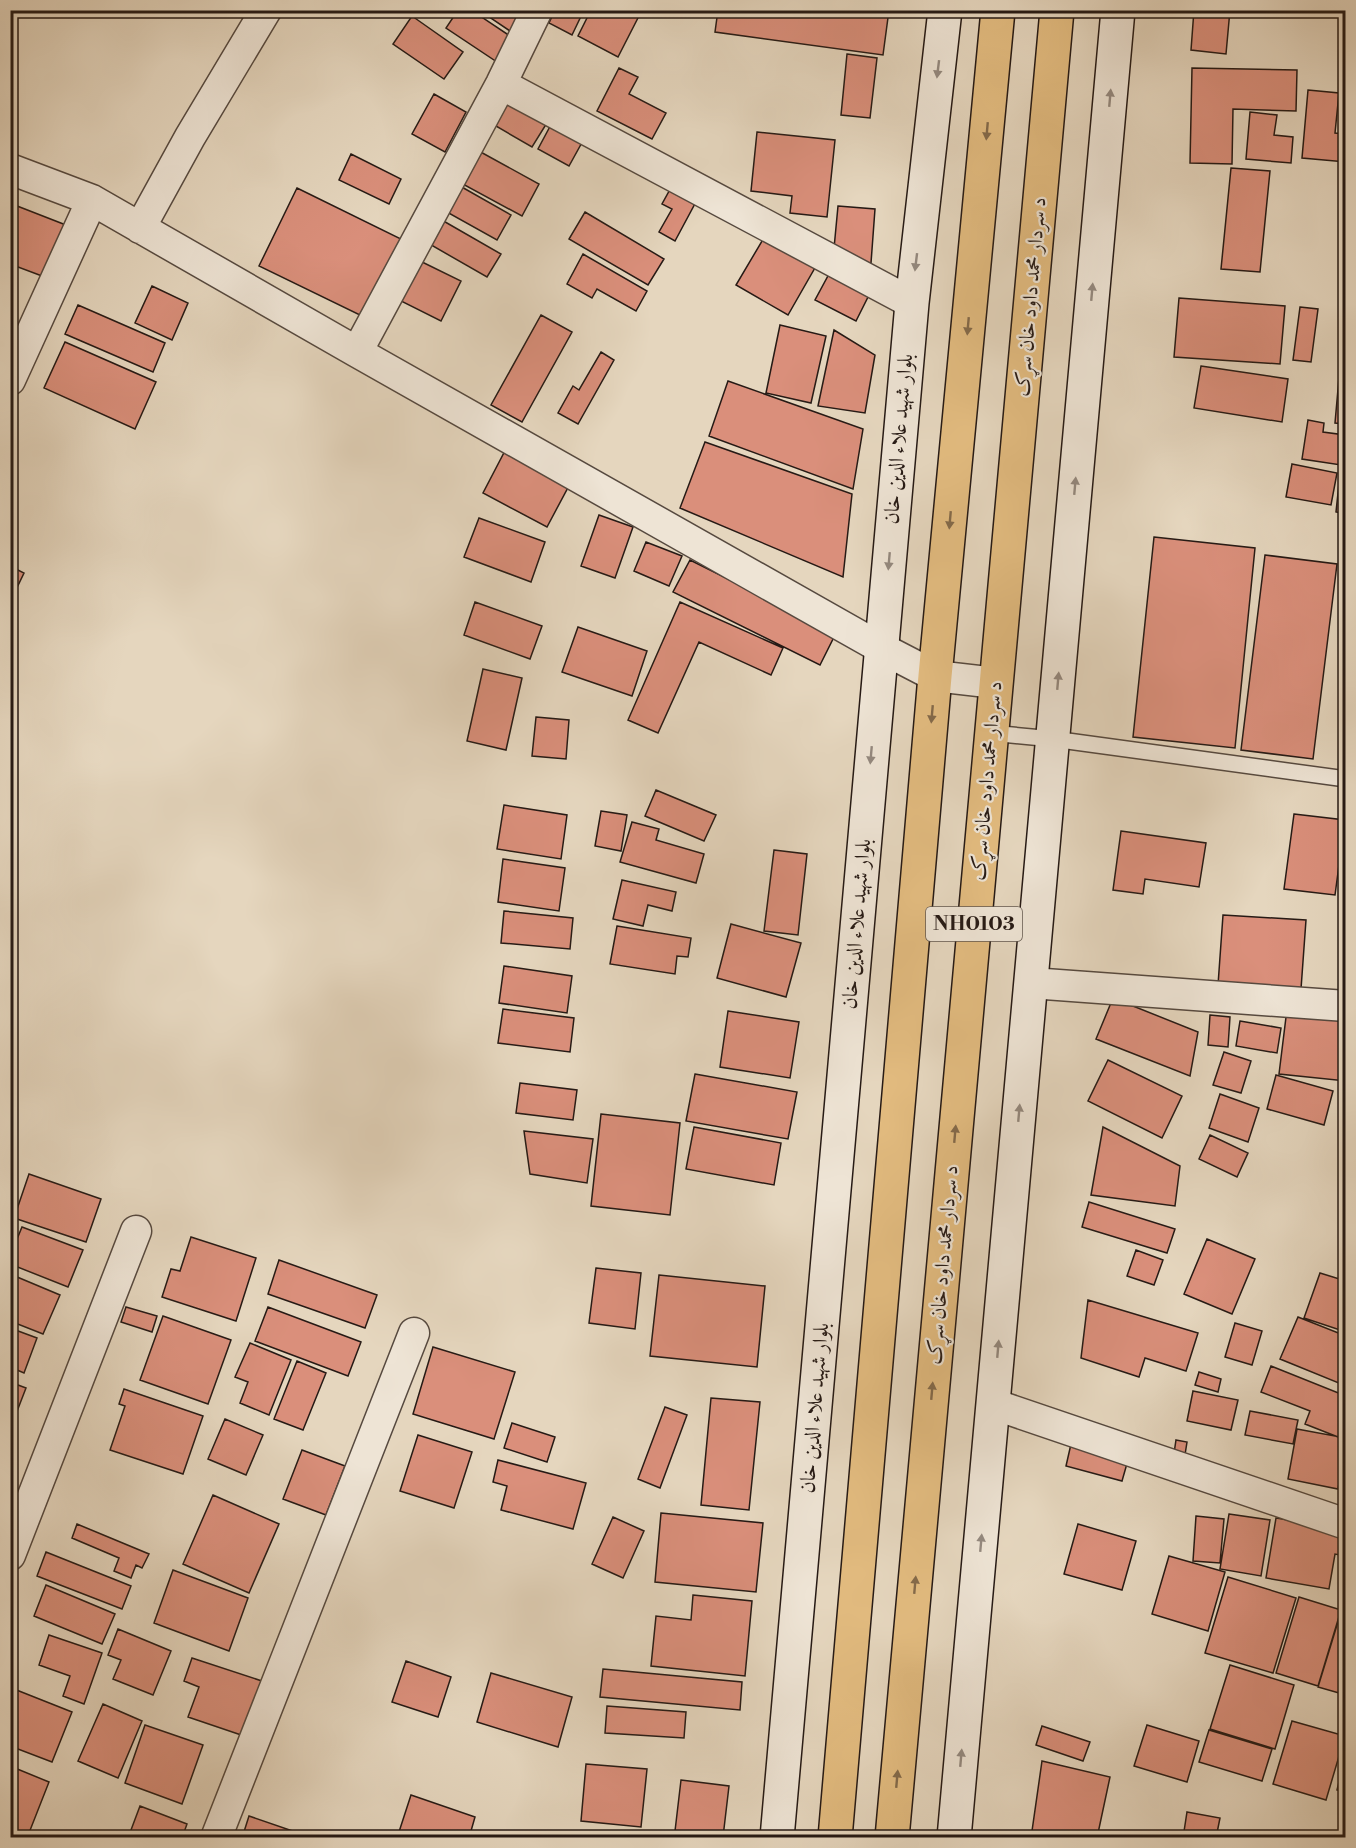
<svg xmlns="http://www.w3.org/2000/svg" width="1356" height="1848" font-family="'Libre Bodoni',Amiri,serif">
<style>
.building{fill:#da8f7b;stroke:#261a15;stroke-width:1.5}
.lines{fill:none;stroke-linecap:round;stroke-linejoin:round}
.lane-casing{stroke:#56493f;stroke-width:18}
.street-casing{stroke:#56493f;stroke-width:33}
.secondary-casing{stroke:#261a15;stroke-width:36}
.highway-casing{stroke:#261a15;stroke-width:36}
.lane{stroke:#eee4d5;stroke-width:15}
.street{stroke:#eee4d5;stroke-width:30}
.secondary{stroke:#eee4d5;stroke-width:33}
.highway{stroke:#e2bb7f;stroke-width:33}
.oneway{fill:#94897f}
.oneway2{fill:#846a4a}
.labels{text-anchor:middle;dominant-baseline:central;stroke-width:4.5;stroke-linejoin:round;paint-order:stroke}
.shield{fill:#eee4d5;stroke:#62574f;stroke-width:1.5}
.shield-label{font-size:20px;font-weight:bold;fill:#261a15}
.street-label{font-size:21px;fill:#261a15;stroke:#eee4d5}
</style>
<rect width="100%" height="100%" fill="#e5d6be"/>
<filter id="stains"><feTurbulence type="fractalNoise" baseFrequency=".00333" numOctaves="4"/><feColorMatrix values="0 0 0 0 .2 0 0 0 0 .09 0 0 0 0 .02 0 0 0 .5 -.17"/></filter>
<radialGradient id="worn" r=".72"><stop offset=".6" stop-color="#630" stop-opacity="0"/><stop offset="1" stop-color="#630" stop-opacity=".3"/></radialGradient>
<path class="building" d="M458,10H471L513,38L497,62L446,28Z
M479,10H523L510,31Z
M555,10H584L572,35L549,23Z
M591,10H642L618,57L578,36Z
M718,10H889L883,55L715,32Z
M1194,10H1230L1226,54L1191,50Z
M412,16L463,52L444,79L393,44Z
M847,54L877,58L870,118L841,115Z
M619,68L638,77L629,94L666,113L652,139L597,111Z
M1192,68L1297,70L1296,111L1233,109L1232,164L1190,163Z
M1308,90L1339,93L1335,133L1346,134V162L1302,158Z
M506,93L550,118L532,147L489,122Z
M434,94L466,112L445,152L412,134Z
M1250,112L1277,115L1274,135L1293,137L1291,163L1246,159Z
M554,119L585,137L569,166L538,149Z
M757,132L835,140L827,217L790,213L792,196L751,191Z
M477,150L539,184L522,216L459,182Z
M351,154L401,179L389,204L339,180Z
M1231,168L1270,171L1260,272L1221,269Z
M673,184L698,198L675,241L659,232L672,209L662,204Z
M460,186L511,215L497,240L445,211Z
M297,188L401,239L364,317L259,266Z
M12,204L71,227L50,279L10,264V209Z
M838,206L875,209L871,263L833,259Z
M585,212L664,259L648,285L569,239Z
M440,219L501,254L487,277L426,242Z
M765,236L816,266L788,315L736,285Z
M583,254L647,291L636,311L597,289L592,298L567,284Z
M418,260L461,281L441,321L399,300Z
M829,274L869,295L856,321L815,300Z
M152,286L188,303L172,340L135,323Z
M1179,298L1285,306L1280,364L1174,357Z
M78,305L165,343L153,372L65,334Z
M1300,307L1318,309L1311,362L1293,360Z
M541,315L572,332L522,422L491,405Z
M780,325L826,336L811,403L766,393Z
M834,330L875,355L865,413L818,406Z
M65,342L156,382L135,429L44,388Z
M1342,344H1346V424L1335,423Z
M601,352L614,360L578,424L558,413L573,386L579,390Z
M1201,366L1288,379L1282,422L1194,408Z
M728,381L863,429L853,489L709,436Z
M1308,420L1324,423L1323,432L1345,435L1341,465L1302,459Z
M705,442L852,494L843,577L680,508Z
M508,445L572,480L547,527L483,493Z
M1292,464L1337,473L1331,505L1286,497Z
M1340,474L1346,475V514L1336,512Z
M599,515L633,527L615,578L581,566Z
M479,518L545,542L531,582L464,557Z
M1154,537L1255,548L1235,748L1133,737Z
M646,542L682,556L669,586L634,571Z
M1265,555L1337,564L1313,759L1241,750Z
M690,560L836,633L820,665L673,592Z
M10,566L24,573L10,602Z
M475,602L542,626L530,659L464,635Z
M680,602L783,648L771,675L699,642L658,733L628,720Z
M578,627L647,651L632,696L562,672Z
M483,669L522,678L506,750L467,741Z
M536,717L569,720L566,759L532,756Z
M656,790L716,815L704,841L645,816Z
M504,805L567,815L561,859L497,849Z
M601,811L627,815L621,851L595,846Z
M1294,814L1345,820L1335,895L1284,889Z
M632,822L659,829L656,840L704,854L696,883L620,862Z
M1121,831L1206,843L1199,887L1145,879L1143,894L1113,890Z
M774,850L807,854L798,935L764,931Z
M503,859L565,868L559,911L498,902Z
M622,880L676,892L672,911L648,905L643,926L613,919Z
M504,911L573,918L570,949L501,943Z
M1223,915L1306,920L1301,989L1218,985Z
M731,924L801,943L786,997L717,978Z
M617,926L691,938L688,957L677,956L675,974L610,964Z
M504,966L572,976L567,1013L499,1003Z
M1113,998L1198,1032L1190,1076L1096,1039Z
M503,1009L574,1018L570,1052L498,1043Z
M1287,1009L1346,1016V1081L1279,1074Z
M728,1011L799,1022L790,1078L720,1067Z
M1210,1015L1230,1017L1228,1047L1208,1045Z
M1240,1021L1281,1028L1277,1053L1236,1046Z
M1224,1052L1251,1061L1241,1093L1213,1085Z
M1108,1060L1182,1096L1162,1138L1088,1101Z
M695,1074L797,1092L788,1139L686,1121Z
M1276,1075L1333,1091L1324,1125L1267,1109Z
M520,1083L577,1090L573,1120L516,1113Z
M1220,1094L1259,1108L1248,1142L1209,1128Z
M601,1114L680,1123L670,1215L591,1206Z
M694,1127L781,1143L774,1185L686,1169Z
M1103,1127L1180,1166L1175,1206L1091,1195Z
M524,1131L593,1139L587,1183L530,1174Z
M1210,1135L1248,1153L1237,1177L1199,1159Z
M29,1174L101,1199L86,1242L14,1218Z
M1089,1202L1175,1229L1167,1253L1082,1227Z
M1346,1216V1234L1340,1232Z
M22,1227L83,1250L68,1287L10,1264V1256Z
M191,1237L256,1258L236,1321L162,1297L171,1269L180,1271Z
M1207,1239L1255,1259L1232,1314L1184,1294Z
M1136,1250L1163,1260L1154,1285L1127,1276Z
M1346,1254V1277L1339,1274Z
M279,1260L377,1295L365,1328L268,1294Z
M596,1268L641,1273L635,1329L589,1323Z
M1320,1273L1346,1281V1332L1304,1318Z
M10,1274L60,1295L43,1334L10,1321Z
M659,1275L765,1286L757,1367L650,1356Z
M1088,1300L1198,1333L1186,1371L1145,1358L1139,1377L1081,1358Z
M126,1307L157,1316L152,1332L121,1322Z
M268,1307L361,1342L348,1376L255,1341Z
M163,1316L231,1340L208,1404L140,1380Z
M1298,1317L1346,1336V1386L1280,1359Z
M1235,1323L1262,1331L1252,1365L1225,1357Z
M10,1328L37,1338L24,1373L10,1367Z
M250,1343L291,1360L269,1415L240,1403L248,1382L235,1377Z
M433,1347L515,1372L494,1439L413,1414Z
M297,1361L326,1373L303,1430L274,1419Z
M1271,1366L1346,1396V1417L1338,1437L1305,1424L1310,1411L1261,1392Z
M1199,1372L1221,1379L1218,1392L1195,1385Z
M10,1382L26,1388L14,1419L10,1418Z
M124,1389L203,1416L183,1474L110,1450L125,1406L119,1404Z
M1193,1391L1238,1400L1231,1430L1187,1421Z
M711,1398L760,1402L749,1510L701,1505Z
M665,1407L687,1415L660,1488L638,1479Z
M1250,1411L1298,1420L1293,1444L1245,1435Z
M225,1419L263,1435L246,1475L208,1459Z
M512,1423L555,1437L547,1462L504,1448Z
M1297,1429L1346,1438V1467H1342L1338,1489L1288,1479Z
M418,1435L472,1452L454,1508L400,1491Z
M1176,1440L1187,1442L1184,1461L1173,1460Z
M1071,1444L1128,1460L1122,1481L1066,1466Z
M302,1450L345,1466L326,1515L283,1499Z
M498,1460L586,1483L573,1529L501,1510L507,1486L493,1482Z
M213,1495L279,1524L249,1593L183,1564Z
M661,1513L763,1523L756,1592L655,1582Z
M1229,1514L1270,1520L1261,1576L1220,1569Z
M1196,1516L1224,1519L1220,1563L1193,1561Z
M613,1517L644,1531L623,1578L592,1564Z
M1276,1518L1346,1529V1556L1335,1554L1329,1589L1266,1578Z
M77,1524L149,1554L142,1568L136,1565L131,1578L114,1571L119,1558L72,1538Z
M1078,1524L1136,1541L1122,1590L1064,1574Z
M46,1552L131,1586L122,1609L37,1576Z
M1169,1556L1225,1572L1208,1631L1152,1614Z
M173,1570L248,1598L229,1651L154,1623Z
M1228,1577L1296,1598L1273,1673L1205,1653Z
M46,1585L115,1614L102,1644L34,1616Z
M693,1595L752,1601L745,1676L651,1666L656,1616L691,1620Z
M1299,1597L1341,1610L1318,1686L1276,1673Z
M1341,1612L1346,1613V1695L1318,1687Z
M118,1629L171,1651L153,1695L113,1679L121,1660L108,1655Z
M49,1635L102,1653L84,1704L63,1696L70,1676L39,1665Z
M192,1658L271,1684L253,1739L188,1717L199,1687L184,1681Z
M406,1661L451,1677L438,1717L392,1702Z
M1230,1665L1294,1685L1275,1749L1210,1729Z
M603,1669L742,1682L740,1710L600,1697Z
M491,1673L572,1697L558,1747L477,1722Z
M14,1689L72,1712L52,1762L10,1746V1697Z
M103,1704L142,1721L118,1778L78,1761Z
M607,1706L686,1712L684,1738L605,1733Z
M1292,1721L1345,1736L1326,1800L1273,1784Z
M145,1725L203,1745L182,1804L125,1783Z
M1147,1725L1199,1741L1187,1782L1134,1766Z
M1042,1726L1090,1742L1083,1761L1036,1745Z
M1209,1730L1272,1749L1262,1781L1199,1762Z
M1346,1754V1792L1337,1790Z
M1042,1761L1110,1777L1097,1838H1031Z
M586,1764L647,1769L641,1827L581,1821Z
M10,1766L49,1782L27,1838H20L10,1834Z
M681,1780L729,1786L723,1837L675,1831Z
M411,1795L475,1817L469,1838H397Z
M140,1806L187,1824L182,1838H128Z
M1187,1812L1220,1818L1216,1838H1183Z
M249,1816L313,1838H242Z"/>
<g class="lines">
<g class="lane-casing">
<path id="lane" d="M991,733L1053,739L1346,779"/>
</g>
<g class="street-casing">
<path id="street" d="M501,84L912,303
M10,169L92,200L357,352L881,648L935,676L996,683
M140,228L190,137L266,10
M357,352L501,84L537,10
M10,380L92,200
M1031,983L1346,1006
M993,1404L1346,1524
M10,1555L136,1231
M216,1838L414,1333"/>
</g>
<g class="secondary-casing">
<path id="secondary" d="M777,1838L912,303L945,10
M954,1838L1118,10"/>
</g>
<g class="highway-casing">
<path id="highway" d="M835,1838L935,676L998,10
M892,1838L1057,10"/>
</g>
<use href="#lane" class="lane"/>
<use href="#street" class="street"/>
<use href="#secondary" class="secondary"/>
<use href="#highway" class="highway"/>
</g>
<defs><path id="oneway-solid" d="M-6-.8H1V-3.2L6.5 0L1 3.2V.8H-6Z" transform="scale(1.5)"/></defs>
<g class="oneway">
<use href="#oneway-solid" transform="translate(938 69) rotate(97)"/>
<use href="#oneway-solid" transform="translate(1110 98) rotate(-85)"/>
<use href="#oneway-solid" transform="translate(916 262) rotate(97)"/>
<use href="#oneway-solid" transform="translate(1092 292) rotate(-85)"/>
<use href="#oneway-solid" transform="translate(1075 486) rotate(-85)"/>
<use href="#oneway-solid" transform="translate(889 561) rotate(95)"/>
<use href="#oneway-solid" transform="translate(1058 681) rotate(-85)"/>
<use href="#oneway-solid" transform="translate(871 755) rotate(95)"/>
<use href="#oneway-solid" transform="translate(1019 1113) rotate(-85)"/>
<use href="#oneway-solid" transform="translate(998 1349) rotate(-85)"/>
<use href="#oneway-solid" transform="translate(981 1543) rotate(-85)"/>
<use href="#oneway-solid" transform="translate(961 1758) rotate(-85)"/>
</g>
<g class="oneway2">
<use href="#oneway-solid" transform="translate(987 131) rotate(95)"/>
<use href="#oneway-solid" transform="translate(968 326) rotate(95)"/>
<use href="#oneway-solid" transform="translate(950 520) rotate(95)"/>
<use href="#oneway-solid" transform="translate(932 714) rotate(95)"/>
<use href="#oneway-solid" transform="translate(955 1134) rotate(-85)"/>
<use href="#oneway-solid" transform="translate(932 1391) rotate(-85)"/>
<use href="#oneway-solid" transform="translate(915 1585) rotate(-85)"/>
<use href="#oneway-solid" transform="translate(897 1779) rotate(-85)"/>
</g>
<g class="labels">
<rect class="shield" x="926" y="907" width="96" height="34" rx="4.5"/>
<g class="shield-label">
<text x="974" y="924">NH0103</text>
</g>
<g class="street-label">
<text transform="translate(1031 297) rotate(-85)">د سردار محمد داود خان سړک</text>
<text transform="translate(899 439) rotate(-85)">بلوار شهید علاء الدین خان</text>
<text transform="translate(987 781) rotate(-85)">د سردار محمد داود خان سړک</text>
<text transform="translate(857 924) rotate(-85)">بلوار شهید علاء الدین خان</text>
<text transform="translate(943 1265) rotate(-85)">د سردار محمد داود خان سړک</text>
<text transform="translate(815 1408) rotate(-85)">بلوار شهید علاء الدین خان</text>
</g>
</g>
<rect width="1356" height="1848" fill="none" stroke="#e5d6be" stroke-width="36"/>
<rect x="12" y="12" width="1332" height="1824" fill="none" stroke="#261a15" stroke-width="3"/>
<rect x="18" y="18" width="1320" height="1812" fill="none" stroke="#261a15" stroke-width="1.5"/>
<rect width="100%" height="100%" filter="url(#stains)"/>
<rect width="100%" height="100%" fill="url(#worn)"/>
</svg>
